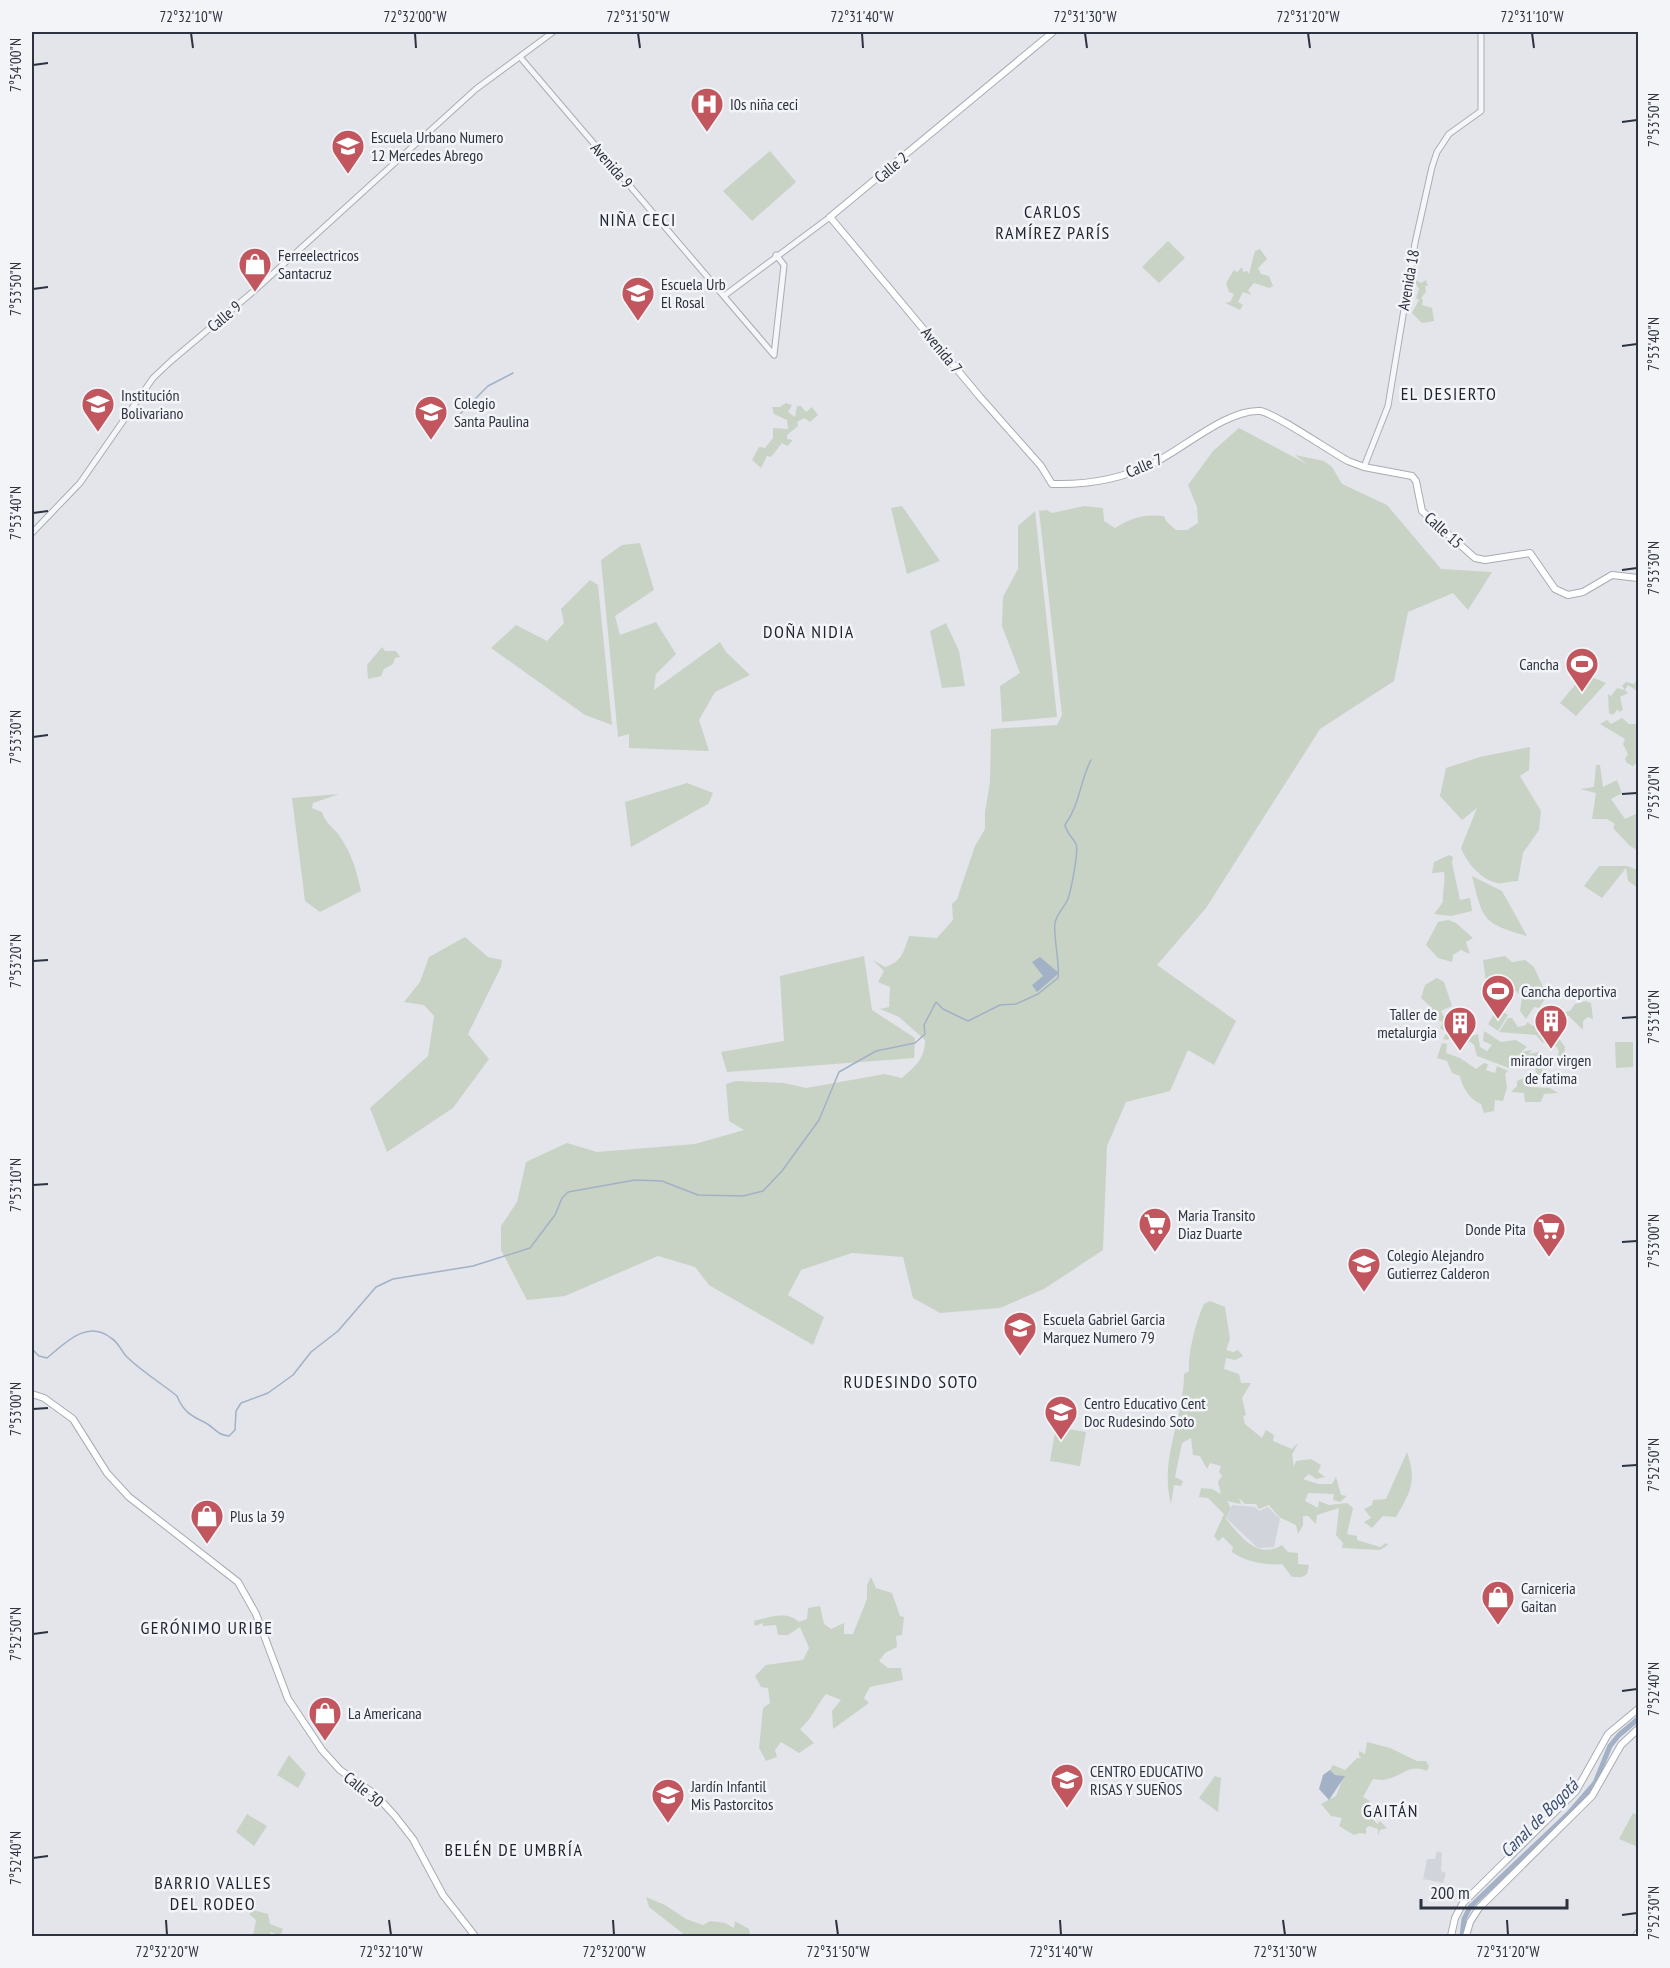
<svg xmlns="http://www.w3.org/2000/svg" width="1670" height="1968" font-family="'PT Sans Narrow',sans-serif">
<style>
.built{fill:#d1d4db}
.green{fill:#c8d3c5}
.water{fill:#a2b1c6}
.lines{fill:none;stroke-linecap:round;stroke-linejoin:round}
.stream{stroke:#a2b1c6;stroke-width:1.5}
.canal{stroke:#a2b1c6;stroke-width:5}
.tertiary-casing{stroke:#a9acb4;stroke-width:7}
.secondary-casing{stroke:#a9acb4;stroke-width:8}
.tertiary{stroke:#f5f6f8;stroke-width:5}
.secondary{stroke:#fff;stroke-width:6}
.ticks{fill:none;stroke:#2d3240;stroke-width:2}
.labels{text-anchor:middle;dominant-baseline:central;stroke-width:5;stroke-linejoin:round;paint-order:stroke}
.poi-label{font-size:16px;fill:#2d3240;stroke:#f3f4f7;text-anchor:start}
.street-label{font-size:16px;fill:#2d3240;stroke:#f3f4f7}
.neighbourhood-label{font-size:18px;letter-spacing:1.5px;fill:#1f2331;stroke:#f3f4f7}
.water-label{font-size:18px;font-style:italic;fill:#3b4e70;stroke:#f3f4f7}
.neatline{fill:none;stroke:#2d3240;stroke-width:2}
.ticks-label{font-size:15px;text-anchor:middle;fill:#2d3240}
</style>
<rect width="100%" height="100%" fill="#e3e5ea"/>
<path class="built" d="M1232,1505L1255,1507L1259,1511L1268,1507L1280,1519L1274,1547L1258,1548L1227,1519Z
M1437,1851L1442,1853L1441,1871L1446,1873L1443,1883L1423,1879L1427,1859H1435Z"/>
<path class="green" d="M770,151L796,182L752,221L723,191Z
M1168,241L1185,258L1159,283L1142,267Z
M1260,249L1267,259L1258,268L1261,274L1269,276L1273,286L1269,288L1254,283L1248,290L1251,295L1243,292L1238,302L1243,305L1240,310L1225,303L1230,302L1234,294L1229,292L1226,283L1234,270L1237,272L1242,267L1243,272L1247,271L1249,274L1255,251Z
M1412,278L1421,283L1426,280L1428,286H1425L1426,292L1421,298L1423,300L1422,305L1432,308L1434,321L1422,323L1412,313L1419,300L1416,298L1419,289L1416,284L1411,282Z
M786,403L792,405L788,412L795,417L797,406H801L806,412L812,407L818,415L810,422L804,418L797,422L798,426L787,435V439L793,440L787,446L782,443L771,457L767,456L761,468L752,460L759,447L765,448L773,438V428L788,429L787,420L774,414L772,407H780Z
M1239,428L1307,464L1295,455L1324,461L1332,467L1342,484L1387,505L1441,569L1492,572L1468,610L1453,593L1408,612L1394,681L1320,729L1206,908L1157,965L1236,1021L1214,1065L1188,1050L1170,1091L1126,1102L1107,1146L1103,1250L1044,1289L1000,1308L940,1313L913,1298L903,1257L852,1253L801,1270L788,1295L824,1317L813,1345L709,1285L695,1267L658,1256L565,1296L527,1300L501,1250V1226L517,1202L526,1162L567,1143L597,1152L695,1144L744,1130L729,1121L726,1084L736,1081L784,1083L806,1088L885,1074L902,1078C915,1066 925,1059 925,1040L899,1017L880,1009L889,1007L890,987L878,982L884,971L873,960L885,967C902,962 904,951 909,936L937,938L953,920L952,904L957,899L975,846L985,829V812L990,782L991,729L1057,725L1062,715L1039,511L1047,510L1052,513L1084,506L1103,508L1104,521L1115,528C1133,517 1143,514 1164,516L1166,521L1176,530H1187L1198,523L1197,507L1188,485L1213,451Z
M902,506L940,561L907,574L891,508Z
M1035,511L1057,717L1002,722L1000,686L1020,673L1002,626L1003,597L1018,569V526Z
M640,543L654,590L615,616L620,635L656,622L676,654L656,674L654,690L720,642L726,652L750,675L715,692L699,720L709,751L629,748V734L618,737L601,560L622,545Z
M590,580L598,585L612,725L585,715L491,648L516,625L547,641L564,623L561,609Z
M946,623L959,651L965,686L942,688L930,631Z
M382,647L385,651H396L400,657L395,658L393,664L384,669L381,676L368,679L367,665Z
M1584,674L1606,683L1576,716L1560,703Z
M1637,680V691L1628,685L1625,690L1628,693L1620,697L1623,710L1619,712L1618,709L1613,715L1609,713L1608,694L1611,696L1617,688L1625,690L1622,686L1626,682L1634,684Z
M1622,718L1629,724H1638V762L1633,766L1627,763L1625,759L1628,754L1623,744L1625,739L1600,724L1607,720L1611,724Z
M1530,747L1529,770L1520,776L1541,811L1539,830L1523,853L1518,881C1512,881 1504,884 1498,883C1481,880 1467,863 1461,848L1477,808L1462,820L1440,796L1446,768L1480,757Z
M1596,765H1600L1603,787L1617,780L1622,793L1611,799L1625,819L1638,813V851L1629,845L1613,828L1615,824L1607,819H1592L1596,793L1580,789L1594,787Z
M687,783L713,793L708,804L631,847L625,802Z
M339,794L313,803L312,808L322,812C326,825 334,827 341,838C352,855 357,872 361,891L320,912L305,901L292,798Z
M1449,855L1453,857L1452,863L1460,900L1470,898L1472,911L1451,916L1434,914L1443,902C1442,891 1446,883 1444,872L1432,873L1434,862Z
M1599,866H1627L1638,870V888L1628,881L1626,868L1602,898L1584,886Z
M1472,876L1502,891L1527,936C1482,923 1483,920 1472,876Z
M1448,920L1456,923L1473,938L1466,942L1470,954L1461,950L1453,955L1452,962L1438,958L1426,945L1438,922Z
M465,937L488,957L502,960L501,967L468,1034L489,1059L453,1108L387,1152L370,1108L428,1056L434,1016L424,1005L404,1002L420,982L429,957Z
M864,956L872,1010L915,1038L914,1058L727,1072L721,1052L784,1041L780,976Z
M1505,956L1512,962L1525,960L1534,967L1547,996L1539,1008L1534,1007L1526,1019L1520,1011L1522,997L1516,991L1503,996L1500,1002L1507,1008L1498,1009L1508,1015L1498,1031L1488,1024L1498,1008L1490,1004L1491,996L1480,989L1485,984L1499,995L1505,990V984L1492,977L1486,982L1483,960Z
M1437,978L1444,982L1452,1006L1441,1011L1444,1017L1457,1009L1456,1016L1460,1018L1448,1025L1451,1032L1459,1030V1033L1447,1040L1443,1039L1447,1032L1440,1028L1443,1022L1425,1016L1430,1006L1421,998L1425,985Z
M1585,1001L1591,1003L1593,1019L1588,1017L1583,1021V1030L1569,1016L1556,1015L1555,1008L1562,1007L1564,1012L1570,1011L1575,1004Z
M1508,1018H1512L1518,1027L1526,1025L1527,1022L1533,1026L1539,1025L1547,1034L1553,1030L1565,1047L1564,1056L1556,1058L1559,1052L1557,1047L1542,1042L1536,1035L1499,1032Z
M1484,1031L1501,1042L1516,1040L1527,1047L1521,1052L1532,1050L1529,1054L1538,1052L1544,1059L1542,1072L1548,1073L1538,1076L1532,1062L1518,1068H1509L1477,1056L1474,1045L1471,1042L1453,1043L1452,1040L1459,1034L1463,1039L1478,1034L1480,1047L1487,1051L1492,1045L1483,1041Z
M1615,1042H1633V1067L1616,1068Z
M1442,1043L1447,1044L1446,1053L1460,1058L1476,1069L1484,1063L1488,1064L1486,1070L1495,1073L1497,1066L1508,1071L1505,1074L1507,1087L1503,1101L1495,1100L1494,1111L1484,1113L1481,1104C1470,1100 1462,1087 1460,1076L1452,1073L1447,1061L1437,1058Z
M1526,1077L1530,1079L1528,1082L1530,1087L1550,1088L1558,1093L1544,1094L1541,1102H1525L1524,1093L1511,1092L1517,1086V1081Z
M1210,1301L1225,1307L1230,1339L1226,1350L1233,1352L1238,1350L1243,1356L1235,1360L1226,1358L1224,1369L1239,1374L1241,1383H1251L1242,1398L1246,1415L1243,1416L1245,1424L1262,1438L1266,1430L1274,1435L1273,1441L1292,1449L1298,1443L1292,1455L1294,1467L1296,1461L1311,1459L1321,1465L1318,1472L1325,1477L1316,1479L1309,1474L1303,1479L1318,1484H1332L1336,1477L1341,1495L1347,1496L1340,1502L1333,1500L1334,1494L1308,1493L1305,1501L1318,1508L1319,1501L1329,1505L1347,1503L1353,1508L1347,1534L1357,1536V1540L1380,1547L1386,1543L1388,1545L1380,1550L1342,1548L1343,1543L1336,1535L1339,1508L1317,1515L1316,1524L1308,1516H1303V1525L1298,1534L1296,1525L1279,1517L1269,1505L1259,1509L1256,1504H1245L1239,1498L1241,1504L1227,1501L1231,1508L1226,1519C1241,1537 1258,1560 1282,1545L1288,1552L1298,1553V1564L1309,1565L1307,1574L1302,1577H1292L1282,1564C1266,1566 1244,1561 1232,1552L1233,1547L1223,1537L1218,1541L1214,1536L1224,1514L1208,1498L1199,1497L1201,1488L1212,1489L1221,1494L1218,1482L1222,1476L1219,1472L1221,1466L1210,1463L1207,1469L1200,1456L1193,1455L1191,1438L1182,1443L1175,1477L1183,1481L1181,1486L1174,1485L1171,1504C1159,1460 1184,1417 1184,1374L1189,1371C1188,1352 1196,1321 1204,1304Z
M1056,1427L1086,1432L1080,1466L1050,1461Z
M1407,1452C1417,1481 1411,1491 1396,1517L1383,1516L1372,1528L1364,1522L1371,1518L1364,1509L1372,1505L1373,1500L1386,1499Z
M871,1577L876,1588L892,1593L900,1616L904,1617L902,1635L896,1636L897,1647L885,1653L879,1661L888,1668H901L903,1680L870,1687L864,1698L869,1703L833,1729L832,1711L841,1700L826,1694C816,1706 812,1719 800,1729L814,1743L799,1753L781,1742L775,1750L777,1757L766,1761L759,1748L763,1708L770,1703L768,1688L761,1687L755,1676L766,1665L803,1660L809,1648L800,1627L788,1635H778L776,1625L763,1626V1623L755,1626L754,1621C768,1618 786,1610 799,1622L807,1619L808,1608L820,1606L824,1624L831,1629L844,1623V1634H853L867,1599V1585Z
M1367,1742L1390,1748L1417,1761H1426L1429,1766L1427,1771C1410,1763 1402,1776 1387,1779C1382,1781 1377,1779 1373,1779L1363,1797L1370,1801L1368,1806L1376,1809L1379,1806L1385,1811L1381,1816L1368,1813L1377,1824L1380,1821L1387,1828L1380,1830L1378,1836V1829L1369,1826L1366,1828V1834L1360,1833L1354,1835L1339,1826L1342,1818L1331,1816L1321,1804L1336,1796L1344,1776L1335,1775L1330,1770L1333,1765L1345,1770L1357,1758H1362L1359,1756V1751L1365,1754Z
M289,1755L306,1774L298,1788L277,1775Z
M1215,1776L1221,1778L1218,1812L1199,1798Z
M1633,1813L1638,1815V1847L1619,1839Z
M247,1814L267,1826L254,1846L236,1832Z
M646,1897L665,1905L686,1919L703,1925L710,1921L725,1923L734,1928L735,1921L749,1929L750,1934L756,1936H686L649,1907Z
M253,1910L268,1914L270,1924L283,1929L280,1936L271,1932L268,1936H253L256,1920L249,1914Z"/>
<path class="water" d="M1040,957L1059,973L1037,992L1032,985L1043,976L1032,962Z
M1330,1770L1335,1775L1345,1776L1329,1800L1319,1789L1323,1775Z"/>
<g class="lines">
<path class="stream" d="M456,418L488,386L513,373
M32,1349L39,1356L47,1358C65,1343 87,1319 111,1338C118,1342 121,1350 126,1356C141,1371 161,1383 177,1396C183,1411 191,1416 204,1422C215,1427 216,1435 229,1436L235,1430L236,1411L241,1403L268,1393L293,1375L311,1352L338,1331L376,1287L393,1279L473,1266L530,1248L555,1215L562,1198L568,1192L635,1180L662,1181L698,1195L743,1196L763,1191L782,1171L819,1120L839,1072L876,1051L915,1043L925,1034L924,1025L936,1002L943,1009L968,1021L1000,1005L1016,1004L1038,994L1058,978C1060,961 1053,936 1055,923C1056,915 1065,906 1068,899C1071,890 1079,851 1076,844C1072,836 1067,834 1065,825C1080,804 1080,781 1091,760"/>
<path class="canal" d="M1462,1936L1464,1919L1470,1907L1570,1812L1595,1783L1610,1746L1619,1735L1638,1719"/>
<g class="tertiary-casing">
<path id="tertiary" d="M520,57L774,355
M724,296L830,217
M774,355L784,265L776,255
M1364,467L1388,406L1415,243L1432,167L1437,152L1449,134L1481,111V32
M32,533L80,483L153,378L171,361L255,290L476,89L553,32"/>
</g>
<g class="secondary-casing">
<path id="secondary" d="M1053,32L830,217L980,397L1041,466L1052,484C1087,485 1122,479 1154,463C1184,448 1228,409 1260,411C1273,412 1331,452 1348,461L1364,467L1412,476L1416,481L1422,511L1475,558L1485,560L1530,553L1555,589L1568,595L1583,592L1612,575L1638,578
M32,1394L44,1398L73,1419L107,1473L129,1497L238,1582L256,1614L288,1699L322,1750L340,1770L376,1795L395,1816L413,1839L443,1895L475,1936
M1451,1936L1455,1918L1463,1903L1576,1791L1608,1734L1638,1709
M1466,1936L1470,1922L1479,1908L1592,1796L1621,1745L1638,1729
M1636,1936L1638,1933"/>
</g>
<use href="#tertiary" class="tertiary"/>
<use href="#secondary" class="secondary"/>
</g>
<path class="ticks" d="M191,33L193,48M415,33L416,48M638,33L640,48M862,33L863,48M1085,33L1087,48M1308,33L1310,48M1532,33L1534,48M33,65L48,63M1622,122L1637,120M33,289L48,287M1622,346L1637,344M33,513L48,511M1622,570L1637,568M33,737L48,735M1622,794L1637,793M33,961L48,960M1622,1018L1637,1017M33,1185L48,1184M1622,1242L1637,1241M33,1409L48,1408M1622,1466L1637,1465M33,1634L48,1632M1622,1691L1637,1689M33,1858L48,1856M1622,1915L1637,1913M166,1920L167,1935M389,1920L391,1935M613,1920L614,1935M836,1920L838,1935M1060,1920L1061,1935M1283,1920L1285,1935M1507,1920L1508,1935"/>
<defs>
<g id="hospital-pin" transform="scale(1.725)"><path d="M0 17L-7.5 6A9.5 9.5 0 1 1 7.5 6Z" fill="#c1565e" stroke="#f3f4f7"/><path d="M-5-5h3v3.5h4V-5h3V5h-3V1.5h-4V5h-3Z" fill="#fff"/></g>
<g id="school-pin" transform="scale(1.725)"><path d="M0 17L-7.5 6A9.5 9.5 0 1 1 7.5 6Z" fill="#c1565e" stroke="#f3f4f7"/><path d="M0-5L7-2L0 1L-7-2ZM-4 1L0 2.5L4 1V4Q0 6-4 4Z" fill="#fff"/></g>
<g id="shop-pin" transform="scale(1.725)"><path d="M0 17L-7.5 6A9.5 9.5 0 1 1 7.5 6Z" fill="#c1565e" stroke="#f3f4f7"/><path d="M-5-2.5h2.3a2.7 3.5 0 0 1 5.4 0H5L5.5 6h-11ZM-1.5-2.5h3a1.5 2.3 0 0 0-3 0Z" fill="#fff"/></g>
<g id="stadium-pin" transform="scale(1.725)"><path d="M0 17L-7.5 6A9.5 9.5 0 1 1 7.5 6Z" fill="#c1565e" stroke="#f3f4f7"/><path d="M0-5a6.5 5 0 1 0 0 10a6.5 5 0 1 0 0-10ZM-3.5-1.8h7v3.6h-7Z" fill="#fff"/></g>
<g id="building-pin" transform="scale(1.725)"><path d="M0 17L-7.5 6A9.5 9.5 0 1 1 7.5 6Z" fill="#c1565e" stroke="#f3f4f7"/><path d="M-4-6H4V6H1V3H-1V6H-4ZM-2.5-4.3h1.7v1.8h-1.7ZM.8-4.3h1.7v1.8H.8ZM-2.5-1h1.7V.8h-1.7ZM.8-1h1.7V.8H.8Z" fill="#fff"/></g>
<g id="supermarket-pin" transform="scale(1.725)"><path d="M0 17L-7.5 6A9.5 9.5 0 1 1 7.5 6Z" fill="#c1565e" stroke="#f3f4f7"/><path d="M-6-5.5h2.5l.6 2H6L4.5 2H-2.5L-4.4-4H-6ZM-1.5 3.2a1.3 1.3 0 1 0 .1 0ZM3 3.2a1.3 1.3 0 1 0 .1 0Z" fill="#fff"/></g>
</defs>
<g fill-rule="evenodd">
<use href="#hospital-pin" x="707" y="104"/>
<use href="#school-pin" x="348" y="146"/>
<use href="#shop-pin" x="255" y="264"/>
<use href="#school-pin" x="638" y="293"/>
<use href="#school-pin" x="98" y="404"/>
<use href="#school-pin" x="431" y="412"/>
<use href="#stadium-pin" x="1582" y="664"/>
<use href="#stadium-pin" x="1498" y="991"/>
<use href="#building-pin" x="1551" y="1021"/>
<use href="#building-pin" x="1460" y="1023"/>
<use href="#supermarket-pin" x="1155" y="1224"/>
<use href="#supermarket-pin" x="1549" y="1229"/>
<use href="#school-pin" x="1364" y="1264"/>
<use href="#school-pin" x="1020" y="1328"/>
<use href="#school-pin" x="1061" y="1412"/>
<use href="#shop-pin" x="207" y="1516"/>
<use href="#shop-pin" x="1498" y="1597"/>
<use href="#shop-pin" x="325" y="1713"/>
<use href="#school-pin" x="1067" y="1780"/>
<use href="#school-pin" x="668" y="1795"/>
</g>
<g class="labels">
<g class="poi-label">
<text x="730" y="104">I0s niña ceci</text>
<text x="371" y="137">Escuela Urbano Numero<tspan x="371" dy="18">12 Mercedes Abrego</tspan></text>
<text x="278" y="255">Ferreelectricos<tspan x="278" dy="18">Santacruz</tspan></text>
<text x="661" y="284">Escuela Urb<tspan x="661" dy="18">El Rosal</tspan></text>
<text x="121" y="395">Institución<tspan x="121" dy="18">Bolivariano</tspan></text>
<text x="454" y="403">Colegio<tspan x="454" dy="18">Santa Paulina</tspan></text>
<text x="1559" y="664" text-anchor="end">Cancha</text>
<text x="1521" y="991">Cancha deportiva</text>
<text x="1437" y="1014" text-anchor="end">Taller de<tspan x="1437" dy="18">metalurgia</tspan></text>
<text x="1551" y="1060" text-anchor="middle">mirador virgen<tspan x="1551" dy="18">de fatima</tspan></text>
<text x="1178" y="1215">Maria Transito<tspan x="1178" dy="18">Diaz Duarte</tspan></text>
<text x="1526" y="1229" text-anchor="end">Donde Pita</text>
<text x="1387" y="1255">Colegio Alejandro<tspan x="1387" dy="18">Gutierrez Calderon</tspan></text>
<text x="1043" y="1319">Escuela Gabriel Garcia<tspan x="1043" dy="18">Marquez Numero 79</tspan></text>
<text x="1084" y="1403">Centro Educativo Cent<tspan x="1084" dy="18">Doc Rudesindo Soto</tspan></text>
<text x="230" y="1516">Plus la 39</text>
<text x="1521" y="1588">Carniceria<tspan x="1521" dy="18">Gaitan</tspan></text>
<text x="348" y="1713">La Americana</text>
<text x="1090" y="1771">CENTRO EDUCATIVO<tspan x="1090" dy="18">RISAS Y SUEÑOS</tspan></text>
<text x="691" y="1786">Jardín Infantil<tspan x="691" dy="18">Mis Pastorcitos</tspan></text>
</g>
<g class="street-label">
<text transform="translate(612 165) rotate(49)">Avenida 9</text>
<text transform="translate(891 167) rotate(-40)">Calle 2</text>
<text transform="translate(1408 280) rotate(-80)">Avenida 18</text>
<text transform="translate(224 316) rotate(-40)">Calle 9</text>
<text transform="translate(942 350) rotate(51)">Avenida 7</text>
<text transform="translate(1144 465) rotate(-23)">Calle 7</text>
<text transform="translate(1444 530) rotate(42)">Calle 15</text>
<text transform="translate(364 1789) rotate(39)">Calle 30</text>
</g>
<g class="neighbourhood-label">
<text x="1053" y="211">CARLOS<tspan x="1053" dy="21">RAMÍREZ PARÍS</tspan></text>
<text x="638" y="219">NIÑA CECI</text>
<text x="1449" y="393">EL DESIERTO</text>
<text x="809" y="631">DOÑA NIDIA</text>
<text x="911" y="1381">RUDESINDO SOTO</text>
<text x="207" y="1627">GERÓNIMO URIBE</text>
<text x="1391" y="1810">GAITÁN</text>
<text x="514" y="1849">BELÉN DE UMBRÍA</text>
<text x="213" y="1882">BARRIO VALLES<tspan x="213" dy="21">DEL RODEO</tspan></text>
</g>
<g class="water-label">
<text transform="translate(1539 1818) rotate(-45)">Canal de Bogotá</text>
</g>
</g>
<rect width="1670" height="1968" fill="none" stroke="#f3f4f7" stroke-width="66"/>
<path d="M1421 1899v9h146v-9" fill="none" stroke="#2d3240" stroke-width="3"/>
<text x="1430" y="1899" font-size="18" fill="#2d3240" stroke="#f3f4f7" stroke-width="4.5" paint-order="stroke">200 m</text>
<rect x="33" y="33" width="1604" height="1902" class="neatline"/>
<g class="ticks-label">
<text x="191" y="22">72°32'10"W</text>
<text x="415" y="22">72°32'00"W</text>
<text x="638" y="22">72°31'50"W</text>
<text x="862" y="22">72°31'40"W</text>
<text x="1085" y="22">72°31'30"W</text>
<text x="1308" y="22">72°31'20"W</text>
<text x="1532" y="22">72°31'10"W</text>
<text transform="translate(16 65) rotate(-90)" y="5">7°54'00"N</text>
<text transform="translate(1654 120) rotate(-90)" y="5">7°53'50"N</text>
<text transform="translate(16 289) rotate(-90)" y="5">7°53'50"N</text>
<text transform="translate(1654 344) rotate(-90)" y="5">7°53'40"N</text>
<text transform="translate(16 513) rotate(-90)" y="5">7°53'40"N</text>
<text transform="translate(1654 568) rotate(-90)" y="5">7°53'30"N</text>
<text transform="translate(16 737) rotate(-90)" y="5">7°53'30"N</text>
<text transform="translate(1654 793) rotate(-90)" y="5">7°53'20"N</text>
<text transform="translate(16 961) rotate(-90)" y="5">7°53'20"N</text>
<text transform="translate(1654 1017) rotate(-90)" y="5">7°53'10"N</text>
<text transform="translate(16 1185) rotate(-90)" y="5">7°53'10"N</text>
<text transform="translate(1654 1241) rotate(-90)" y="5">7°53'00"N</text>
<text transform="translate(16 1409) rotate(-90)" y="5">7°53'00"N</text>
<text transform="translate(1654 1465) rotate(-90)" y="5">7°52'50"N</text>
<text transform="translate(16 1634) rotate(-90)" y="5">7°52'50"N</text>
<text transform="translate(1654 1689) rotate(-90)" y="5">7°52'40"N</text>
<text transform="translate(16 1858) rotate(-90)" y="5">7°52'40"N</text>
<text transform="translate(1654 1913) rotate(-90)" y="5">7°52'30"N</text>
<text x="167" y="1957">72°32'20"W</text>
<text x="391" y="1957">72°32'10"W</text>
<text x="614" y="1957">72°32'00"W</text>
<text x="838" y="1957">72°31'50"W</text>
<text x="1061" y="1957">72°31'40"W</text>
<text x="1285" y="1957">72°31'30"W</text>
<text x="1508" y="1957">72°31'20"W</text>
</g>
</svg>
